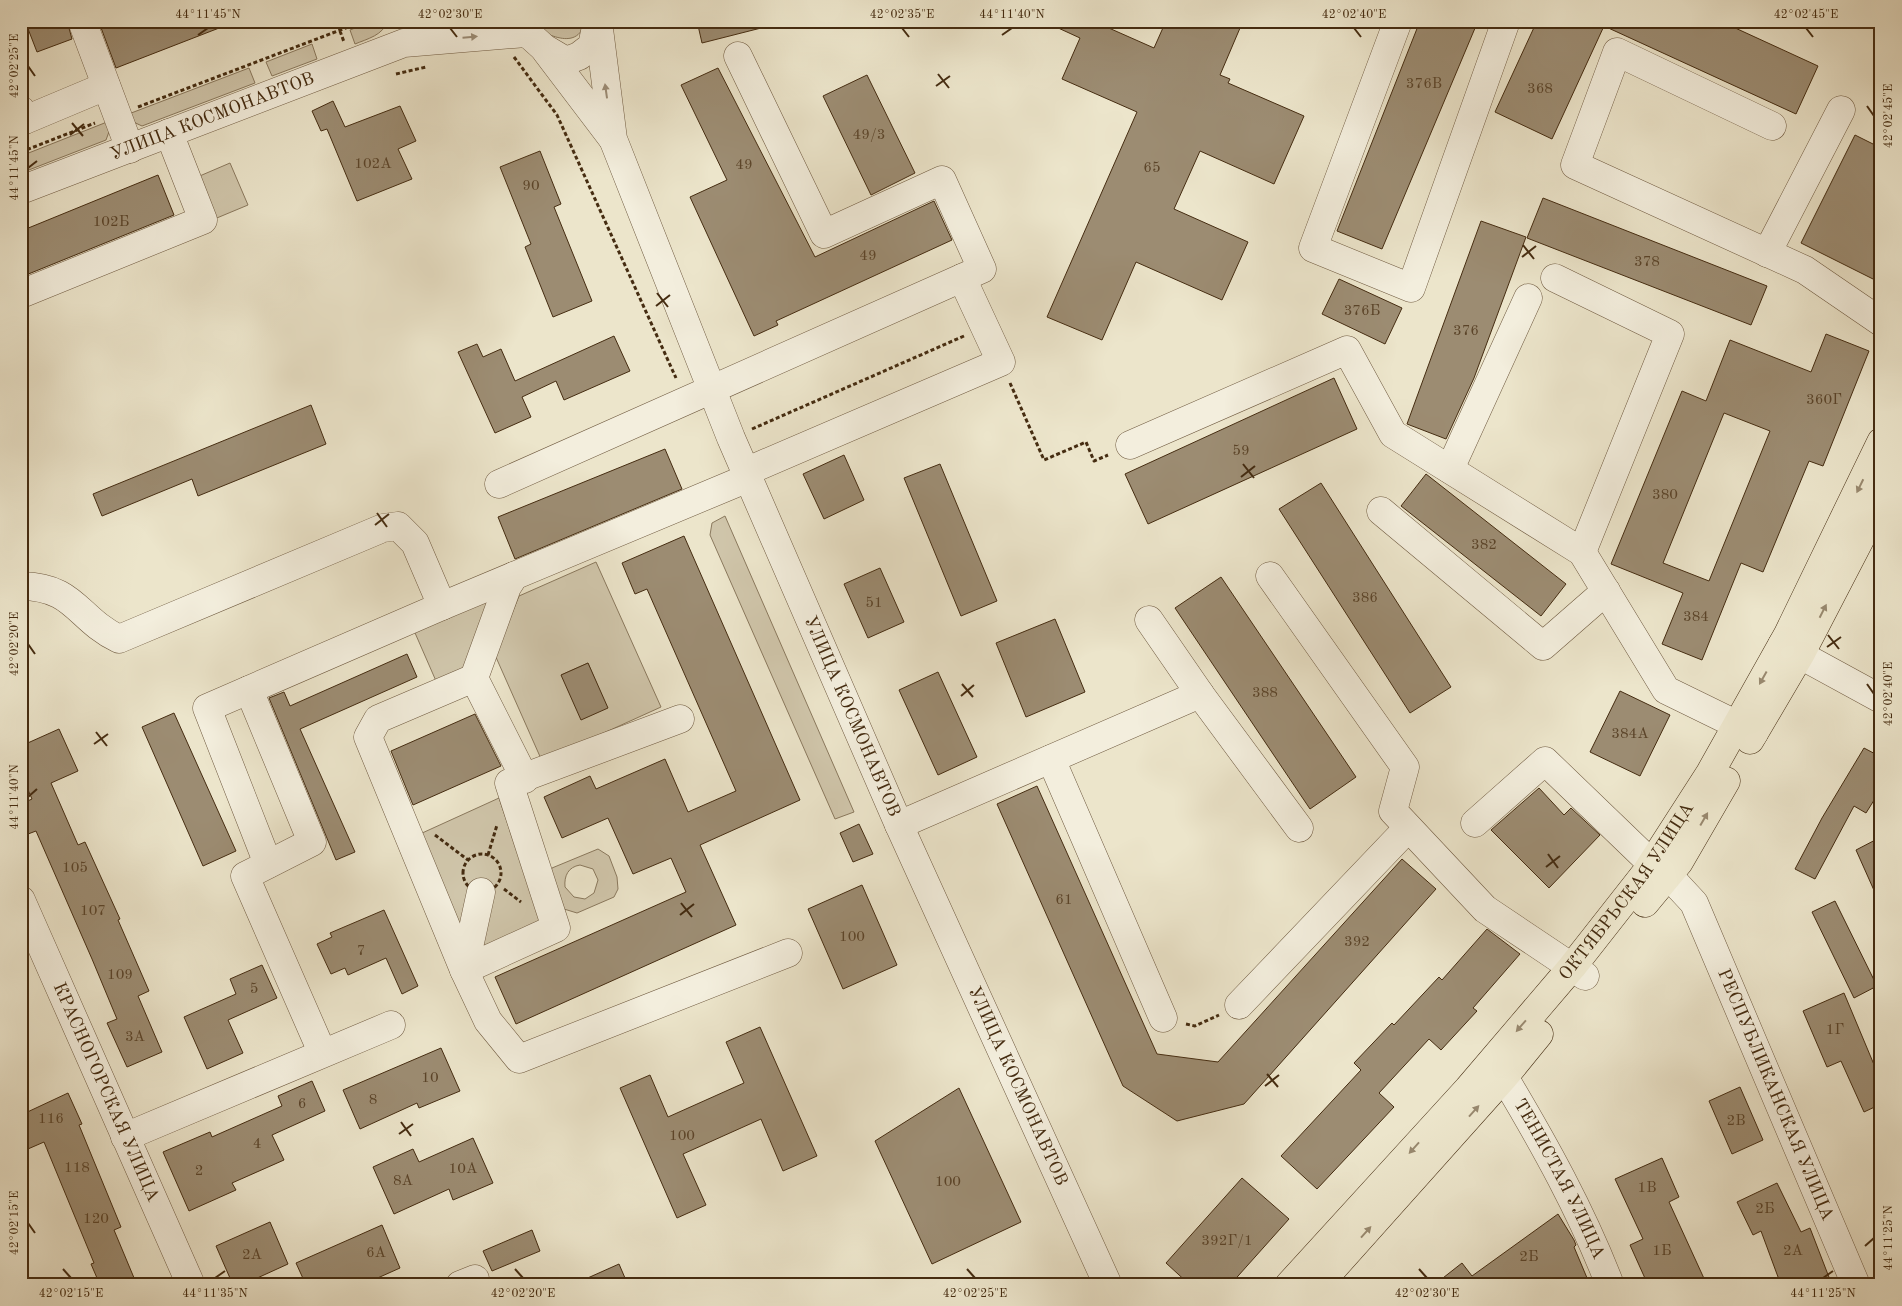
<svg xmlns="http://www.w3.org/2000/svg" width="1902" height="1306" font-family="'Old Standard TT',serif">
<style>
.green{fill:#d0c6ab;stroke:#8a795e;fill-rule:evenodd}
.building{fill:#9c8c72;stroke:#452c11;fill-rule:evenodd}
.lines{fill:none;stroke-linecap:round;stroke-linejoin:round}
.minor-casing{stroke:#6f5a40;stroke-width:29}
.major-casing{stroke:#452c11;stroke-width:29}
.path{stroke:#452c11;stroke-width:3;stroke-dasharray:4 2.5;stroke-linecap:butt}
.minor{stroke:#f3eedd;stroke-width:28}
.major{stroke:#ece5cb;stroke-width:28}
.oneway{fill:#9c8d77}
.oneway2{fill:#98886e}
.ticks{fill:none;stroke:#452c11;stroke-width:2}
.labels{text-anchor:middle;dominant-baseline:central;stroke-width:5;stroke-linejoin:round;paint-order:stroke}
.number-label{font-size:15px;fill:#5b4429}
.street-label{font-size:18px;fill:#452c11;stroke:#f3eedd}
.neatline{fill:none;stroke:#452c11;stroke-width:2}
.ticks-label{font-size:12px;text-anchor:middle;fill:#452c11}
</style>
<rect width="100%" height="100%" fill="#ece5cb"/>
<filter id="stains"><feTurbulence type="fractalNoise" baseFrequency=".004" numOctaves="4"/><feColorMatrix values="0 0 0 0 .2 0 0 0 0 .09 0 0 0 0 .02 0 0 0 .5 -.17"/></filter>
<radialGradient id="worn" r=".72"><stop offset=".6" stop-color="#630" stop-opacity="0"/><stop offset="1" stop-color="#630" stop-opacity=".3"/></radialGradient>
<path class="green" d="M373,21H387C384,35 367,39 355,44L350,30Z
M524,21H585C578,55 540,31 524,21Z
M312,44L317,59L272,76L266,62Z
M249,68L255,83L142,126L127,119L126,115Z
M107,122L110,129L106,140L21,173V156Z
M230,163L248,205L212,220L195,178Z
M725,516L854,812L835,819L710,535L712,523Z
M596,562L661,707L542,761L495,655L519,596ZM588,663L607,708L561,675Z
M503,589L471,666L436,681L412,626Z
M499,798L540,919L537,924L481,951L466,942L420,834Z
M598,849L609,856L617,877L618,889L614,897L577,913L564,909L548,880L552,868ZM580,865L593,869L598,880L594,893L585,899L574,897L565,887C564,876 568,867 580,865Z"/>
<path class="building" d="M25,21H67L72,39L37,52Z
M110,21H232V23L116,68L100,25Z
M697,21H765V27L702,43Z
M1043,21H1093L1154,48L1166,21H1243L1220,75L1230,79L1228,83L1304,116L1274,184L1200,151L1174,209L1248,242L1222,300L1136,262L1102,340L1047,317L1137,112L1062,79L1080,38Z
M1420,21H1478L1382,249L1337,231Z
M1537,21H1720L1818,66L1796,114L1604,26L1552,139L1495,112Z
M718,68L815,257L934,201L952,240L776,321L778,325L754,336L690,197L727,180L681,85Z
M867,75L915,173L871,195L823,96Z
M333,101L345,127L400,106L416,141L398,149L412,179L357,201L327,129L321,131L312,111Z
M1855,135L1881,148V283L1801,243Z
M540,151L561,204L554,207L592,301L553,317L525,247L531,244L500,167Z
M158,175L174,215L21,277V231Z
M1543,198L1767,286L1751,325L1527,238Z
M1481,221L1526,237L1474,378L1446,439L1407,424Z
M1339,279L1402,308L1385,344L1322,314Z
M1826,334L1869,351L1823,466L1809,461L1763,572L1741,563L1702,660L1662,644L1683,593L1611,564L1682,391L1706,401L1730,340L1811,372ZM1724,413L1770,431L1709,581L1663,563Z
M614,336L630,371L564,400L556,381L522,397L531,417L495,433L458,352L477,344L483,357L501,349L515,381Z
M1334,378L1357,429L1148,524L1125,474Z
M311,405L326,444L198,496L192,479L102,516L93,494Z
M665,449L682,489L515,559L498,517Z
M844,455L864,500L824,519L803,474Z
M940,464L997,601L961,616L904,478Z
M1426,474L1566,584L1541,616L1401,506Z
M1321,483L1451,687L1410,713L1279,509Z
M684,536L800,800L700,845L736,925L516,1024L495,977L686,892L671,858L633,874L608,818L562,838L544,797L590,776L596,789L665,759L688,812L736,791L647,589L635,594L622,563Z
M880,568L904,622L868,638L844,584Z
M1221,577L1356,777L1310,809L1175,608Z
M1055,619L1085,692L1026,717L996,643Z
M407,654L417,677L300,729L355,852L336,860L269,698L284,692L290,706Z
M588,663L608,708L581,720L561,675Z
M938,672L977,757L938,775L899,690Z
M1620,691L1670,715L1640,776L1590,752Z
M174,713L236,851L203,866L142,727Z
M475,714L501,766L413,805L391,751Z
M59,729L78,771L51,783L78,845L85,842L120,919L118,920L149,991L138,996L162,1052L127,1067L107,1023L117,1019L92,959L36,831L28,834L21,818V804L32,799L21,774V746Z
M1864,748L1881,757V789L1866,813L1854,806L1815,879L1795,869L1822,818Z
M1037,786L1157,1054L1218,1062L1402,859L1436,889L1244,1104L1177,1121L1123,1086L997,804Z
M1539,788L1564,815L1571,808L1600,835L1549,888L1491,830Z
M859,824L873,854L853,862L840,833Z
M1881,837V906L1856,850Z
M862,885L897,965L843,989L808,909Z
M1835,901L1877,986L1854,998L1812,912Z
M384,910L418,986L402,994L386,958L348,975L345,968L331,974L317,944L332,937L330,933Z
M1487,929L1520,954L1473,1008L1477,1011L1441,1050L1429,1039L1379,1093L1394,1107L1317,1189L1281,1156L1361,1070L1354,1063L1392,1023L1394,1025L1439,977L1442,980Z
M262,965L277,998L228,1020L243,1053L207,1069L184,1017L236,994L230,979Z
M1844,993L1875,1067L1881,1065V1104L1864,1112L1841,1061L1827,1067L1803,1011Z
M760,1027L817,1156L783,1171L761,1119L683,1154L706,1205L677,1218L620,1088L650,1075L668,1117L744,1083L726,1042Z
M441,1048L460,1091L419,1108L417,1103L360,1129L343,1090Z
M312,1081L325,1111L272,1135L284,1160L232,1183L236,1190L189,1211L163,1152L210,1132L212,1137L282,1106L278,1096Z
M1740,1087L1763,1140L1732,1154L1709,1101Z
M959,1088L1021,1222L932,1264L875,1141Z
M68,1093L82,1124L79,1125L121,1227L114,1230L137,1285H100L91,1264L94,1263L44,1142L21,1152V1115Z
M473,1138L493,1183L453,1200L449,1189L394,1214L373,1167L413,1149L419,1162Z
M1662,1158L1679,1197L1669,1202L1707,1285H1648L1630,1245L1643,1239L1615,1179Z
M1242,1178L1289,1219L1230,1285H1190L1166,1263Z
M1777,1183L1801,1232L1810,1228L1832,1285H1781L1761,1231L1753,1235L1737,1202Z
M1558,1214L1574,1240L1576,1245L1574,1247L1590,1285H1434L1462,1263L1472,1276Z
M270,1222L288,1264L242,1285H233L216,1246Z
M382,1225L400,1268L362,1285H306L296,1263Z
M532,1230L540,1251L492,1271L483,1251Z
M619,1264L628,1285H572Z"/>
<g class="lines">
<g class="minor-casing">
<g id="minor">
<path d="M82,21L130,149"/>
<path d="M514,21L544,48L566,61L579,56L592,46L597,22"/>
<path id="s1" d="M598,21L613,139L731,438L899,825L1108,1285"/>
<path d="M1398,21L1313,248L1411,288L1506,21"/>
<path d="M546,51L612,138"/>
<path d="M21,110L25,120L106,86"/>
<path d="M1772,126L1617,52L1575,165L1805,270L1881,322"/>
<path id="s2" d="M21,190L404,43L526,33"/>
<path d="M1767,253L1841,110"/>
<path d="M1555,278L1670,334L1582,552"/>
<path d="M21,294L203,220L169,133"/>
<path d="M1130,445L1347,350L1393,434L1582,552L1666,690L1754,733"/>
<path d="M1450,469L1528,298"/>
<path d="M745,472L1001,362L962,278"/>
<path d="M499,484L982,269L942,180L824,234L738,56"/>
<path d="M1381,511L1543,646L1606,591"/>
<path d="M1270,576L1405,767L1393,811L1485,909L1585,976"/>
<path d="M21,586C76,587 76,618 119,639L383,528L398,526L415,543L442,606"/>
<path d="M1149,620L1200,694L1299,828"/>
<path d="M1782,645L1881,699"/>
<path d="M474,678L507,587L514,576"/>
<path d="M249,690L312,842L245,876L322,1052"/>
<path d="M1051,759L1163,1018"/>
<path d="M525,779L474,678L378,719L368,737L464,970L488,1021L519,1059L788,953"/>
<path id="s3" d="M1475,823L1545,761L1652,864L1668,875L1694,903L1856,1285"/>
<path d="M899,825L1200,694"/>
<path d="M268,864L207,708L442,606L748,478"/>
<path d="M481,892L464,970L556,928L509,783L680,719"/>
<path id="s4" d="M21,900L191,1285"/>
<path d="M1239,1005L1408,828"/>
<path id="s5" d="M1504,1077C1544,1144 1582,1212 1610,1285"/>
<path d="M125,1137L391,1025"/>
<path d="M460,1285L475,1279"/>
</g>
</g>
<g class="major-casing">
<g id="major">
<path d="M1750,740L1800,655L1881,499"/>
<path d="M1645,903L1679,862L1726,781"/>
<path id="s6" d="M1289,1285L1468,1089L1572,967L1645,874L1710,773L1788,634L1881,442"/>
<path d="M1318,1285L1504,1077L1539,1034"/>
</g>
</g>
<path class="path" d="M340,31L344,42
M514,57L557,115L676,378
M396,74L426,67
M138,107L364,21
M21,152L95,123
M1010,383L1044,460L1086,442L1094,461L1108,455
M752,429L964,336
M435,835L468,860
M463 873a19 19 0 1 1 38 0a19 19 0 1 1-38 0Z
M488,855L497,825
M504,889L521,902
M1186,1024L1195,1026L1219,1015"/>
<use href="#minor" class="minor"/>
<use href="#major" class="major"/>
</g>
<defs><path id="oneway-solid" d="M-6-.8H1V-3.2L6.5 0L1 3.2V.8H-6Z" transform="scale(1.25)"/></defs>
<g class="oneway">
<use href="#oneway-solid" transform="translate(470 37) rotate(-5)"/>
<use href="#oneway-solid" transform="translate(606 91) rotate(-98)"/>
</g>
<g class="oneway2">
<use href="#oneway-solid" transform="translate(1860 486) rotate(116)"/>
<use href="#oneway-solid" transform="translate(1823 611) rotate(-63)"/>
<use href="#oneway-solid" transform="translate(1763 678) rotate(119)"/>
<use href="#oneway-solid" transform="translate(1704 819) rotate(-60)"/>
<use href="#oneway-solid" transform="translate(1521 1026) rotate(131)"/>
<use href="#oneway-solid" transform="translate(1474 1111) rotate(-48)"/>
<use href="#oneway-solid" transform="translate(1414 1148) rotate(132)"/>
<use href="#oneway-solid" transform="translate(1366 1232) rotate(-48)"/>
</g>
<path class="ticks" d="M450,28L457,37M902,28L909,37M1354,28L1361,37M1806,28L1813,37M198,35L208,28M1002,35L1012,28M28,66L35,76M938,74L949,88M936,86L950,76M1867,106L1874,116M72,123L83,136M70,135L84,124M28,168L37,161M1523,245L1534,259M1522,257L1536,246M657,293L668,307M656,306L670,295M1243,464L1254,478M1241,477L1255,466M377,513L387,527M375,525L389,514M1828,635L1839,649M28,644L35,654M1827,647L1841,637M962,684L973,697M1867,684L1874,694M961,696L974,685M96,732L107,746M94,744L108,734M28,797L37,789M1548,854L1558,868M1546,867L1560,856M681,903L692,917M680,915L694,904M1267,1074L1278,1087M1265,1086L1279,1075M401,1122L411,1136M399,1134L413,1124M28,1223L35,1233M1865,1246L1874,1238M63,1269L71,1278M515,1269L523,1278M967,1269L975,1278M1419,1269L1427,1278M215,1278L225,1271M1823,1278L1833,1271"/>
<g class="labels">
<g class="number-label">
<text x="1424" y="84">376В</text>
<text x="1540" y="89">368</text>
<text x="869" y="135">49/3</text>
<text x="373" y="164">102А</text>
<text x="744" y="165">49</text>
<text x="1152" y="168">65</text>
<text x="531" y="186">90</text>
<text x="111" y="222">102Б</text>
<text x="868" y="256">49</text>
<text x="1647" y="262">378</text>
<text x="1362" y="311">376Б</text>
<text x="1466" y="331">376</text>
<text x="1824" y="400">360Г</text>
<text x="1241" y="451">59</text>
<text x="1665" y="495">380</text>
<text x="1484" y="545">382</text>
<text x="1365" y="598">386</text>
<text x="874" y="603">51</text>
<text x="1696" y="617">384</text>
<text x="1265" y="693">388</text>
<text x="1630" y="734">384А</text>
<text x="75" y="868">105</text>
<text x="1064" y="900">61</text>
<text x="93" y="911">107</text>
<text x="852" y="937">100</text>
<text x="1357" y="942">392</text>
<text x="361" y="951">7</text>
<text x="120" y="975">109</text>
<text x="254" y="989">5</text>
<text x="1835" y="1030">1Г</text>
<text x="135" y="1037">3А</text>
<text x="430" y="1078">10</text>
<text x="373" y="1100">8</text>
<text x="302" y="1104">6</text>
<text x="51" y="1119">116</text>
<text x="1736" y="1121">2В</text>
<text x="682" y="1136">100</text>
<text x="257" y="1144">4</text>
<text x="77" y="1168">118</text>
<text x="463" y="1169">10А</text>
<text x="199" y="1171">2</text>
<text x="403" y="1181">8А</text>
<text x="948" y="1182">100</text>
<text x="1647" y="1188">1В</text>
<text x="1765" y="1209">2Б</text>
<text x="96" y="1219">120</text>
<text x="1227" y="1241">392Г/1</text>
<text x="1662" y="1251">1Б</text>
<text x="1793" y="1251">2А</text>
<text x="376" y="1253">6А</text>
<text x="252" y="1255">2А</text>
<text x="1529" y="1257">2Б</text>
</g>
<g class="street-label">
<text stroke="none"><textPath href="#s2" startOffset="205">УЛИЦА КОСМОНАВТОВ</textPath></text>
<text stroke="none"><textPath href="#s1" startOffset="744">УЛИЦА КОСМОНАВТОВ</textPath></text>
<text stroke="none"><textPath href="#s6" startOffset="519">ОКТЯБРЬСКАЯ УЛИЦА</textPath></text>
<text stroke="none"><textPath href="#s1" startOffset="1149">УЛИЦА КОСМОНАВТОВ</textPath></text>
<text stroke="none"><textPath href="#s4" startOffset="210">КРАСНОГОРСКАЯ УЛИЦА</textPath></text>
<text stroke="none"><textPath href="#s3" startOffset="508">РЕСПУБЛИКАНСКАЯ УЛИЦА</textPath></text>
<text stroke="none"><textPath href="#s5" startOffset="116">ТЕНИСТАЯ УЛИЦА</textPath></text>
</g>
</g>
<rect width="1902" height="1306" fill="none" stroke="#ece5cb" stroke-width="55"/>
<rect x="28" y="28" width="1846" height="1250" class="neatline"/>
<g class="ticks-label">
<text x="208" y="18">44°11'45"N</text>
<text x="450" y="18">42°02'30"E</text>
<text x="902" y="18">42°02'35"E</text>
<text x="1012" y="18">44°11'40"N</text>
<text x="1354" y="18">42°02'40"E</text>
<text x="1806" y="18">42°02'45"E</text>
<text transform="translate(14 66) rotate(-90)" y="4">42°02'25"E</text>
<text transform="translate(1888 116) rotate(-90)" y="4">42°02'45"E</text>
<text transform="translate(14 168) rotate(-90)" y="4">44°11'45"N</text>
<text transform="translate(14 644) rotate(-90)" y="4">42°02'20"E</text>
<text transform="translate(1888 694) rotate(-90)" y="4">42°02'40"E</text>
<text transform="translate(14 797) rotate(-90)" y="4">44°11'40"N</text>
<text transform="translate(14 1223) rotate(-90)" y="4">42°02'15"E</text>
<text transform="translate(1888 1238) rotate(-90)" y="4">44°11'25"N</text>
<text x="71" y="1297">42°02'15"E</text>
<text x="215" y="1297">44°11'35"N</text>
<text x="523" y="1297">42°02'20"E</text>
<text x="975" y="1297">42°02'25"E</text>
<text x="1427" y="1297">42°02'30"E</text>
<text x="1823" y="1297">44°11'25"N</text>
</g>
<rect width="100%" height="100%" filter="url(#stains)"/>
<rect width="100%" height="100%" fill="url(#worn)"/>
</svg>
